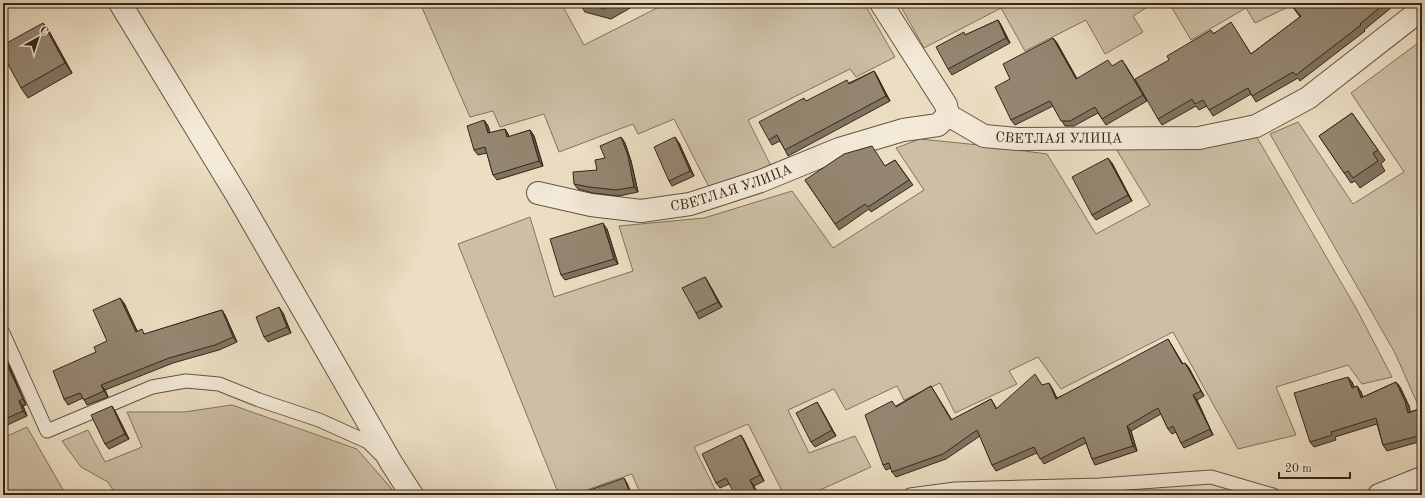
<svg xmlns="http://www.w3.org/2000/svg" width="1425" height="498" font-family="'Old Standard TT',serif">
<style>
.green{fill:#cdbfa6;stroke:#81735f}
.lines{fill:none;stroke-linecap:round;stroke-linejoin:round}
.service-casing{stroke:#635543;stroke-width:15}
.minor-casing{stroke:#635543;stroke-width:24}
.service{stroke:#f3ead8;stroke-width:13}
.minor{stroke:#f3ead8;stroke-width:22}
.wall{fill:#7f7361;stroke:#352718}
.shaded-wall{fill:#685e4f;stroke:#352718}
.building{fill:#948671;stroke:#352718}
.labels{text-anchor:middle;dominant-baseline:central;stroke-width:4;stroke-linejoin:round;paint-order:stroke}
.street-label{font-size:14px;fill:#352718;stroke:#f3ead8}
</style>
<rect width="100%" height="100%" fill="#ecdec3"/>
<filter id="stains"><feTurbulence type="fractalNoise" baseFrequency=".005" numOctaves="4"/><feColorMatrix values="0 0 0 0 .2 0 0 0 0 .09 0 0 0 0 .02 0 0 0 .5 -.17"/></filter>
<radialGradient id="worn" r=".72"><stop offset=".6" stop-color="#630" stop-opacity="0"/><stop offset="1" stop-color="#630" stop-opacity=".3"/></radialGradient>
<path class="green" d="M420,3H561L584,45L659,7L657,3H864L895,57L856,77L850,69L748,120L771,166L711,191L674,119L638,134L633,124L559,152L544,114L500,127L493,111L470,117Z
M899,3H1154L1133,16L1143,32L1105,54L1086,20L1025,51L1001,8L924,48Z
M1169,3H1292L1288,7L1255,23L1246,8L1191,40Z
M1422,40V414L1395,353L1270,134L1298,122L1353,204L1404,172L1351,93Z
M1255,134L1356,308L1392,377L1362,384L1348,365L1276,387L1296,435L1238,449L1173,332L1061,389L1038,357L1009,371L1017,384L955,413L940,383L904,400L897,386L846,410L834,389L788,410L809,453L855,436L871,467L809,495H784L748,424L694,447L718,495H641L632,474L572,495H559L458,244L530,217L554,297L633,271L619,226L704,218L792,191L833,248L924,190L896,148L920,139L979,145L1047,154L1096,234L1150,205L1115,147Z
M232,405L357,449L397,495H116L108,482L81,467L62,441L88,430L105,462L142,447L127,412H184Z
M27,427L66,495H3V438Z"/>
<g class="lines">
<g class="service-casing">
<path id="service" d="M3,333L47,431L152,387L186,381L219,384L259,400L319,420L368,442L380,454
M910,495L955,489L1100,485L1211,477L1273,495"/>
</g>
<g class="minor-casing">
<g id="minor">
<path d="M120,3L238,197L392,464L412,495"/>
<path d="M881,3L946,105L948,115"/>
<path id="s1" d="M538,193L591,205L641,211L690,204L761,181L839,149L903,130L938,125L948,115L984,136L1017,139L1199,138L1256,126L1308,98L1422,9"/>
<path d="M1379,495L1422,478"/>
</g>
</g>
<use href="#service" class="service"/>
<use href="#minor" class="minor"/>
</g>
<path class="wall" d="M579,3H639L611,19L585,12Z
M1296,3H1397L1364,30L1365,31L1300,81L1298,78L1256,102L1251,94L1213,116L1207,106L1199,110L1196,106L1162,125L1158,119L1169,60L1214,33L1235,29L1251,54L1300,17L1292,6Z
M998,20L1001,25L1010,43L952,75L948,69L965,35Z
M43,23L50,33L72,73L28,98L21,88Z
M1053,38L1057,43L1077,79L1112,66H1126L1147,101L1106,125L1098,113L1074,126H1065L1053,106L1015,125L1011,120L1010,79Z
M874,71L877,76L890,101L788,156L785,150L780,141L772,145L769,140L807,101L849,83Z
M1352,113L1385,160L1381,164L1385,171L1360,188L1355,181L1351,183L1319,136Z
M484,120L488,126L490,133L505,129L508,134L509,137L530,130L534,136L543,166L497,180L493,175L487,153L478,155L474,150Z
M621,137L625,143L631,161L638,192L619,196L593,193L578,189L574,184L597,170L605,158Z
M679,143L694,176L672,186L669,181Z
M895,160L913,185L871,212L869,209L839,230L805,180L885,166Z
M1112,163L1132,201L1096,220L1092,215Z
M607,229L618,264L565,280L561,275Z
M705,277L708,282L722,307L699,319L696,313Z
M124,303L137,331L145,334L222,310L225,315L237,342L219,350L173,363L105,390L108,397L87,405L83,398L68,405L64,399L96,352L107,341Z
M283,313L291,333L268,342L264,337Z
M1171,344L1183,364L1185,363L1189,368L1204,396L1197,400L1213,435L1184,448L1181,443L1176,432L1172,434L1168,429L1161,414L1131,431L1137,451L1095,465L1092,459L1086,443L1044,464L1037,453L996,471L992,465L980,436L946,459L896,477L892,472L891,468L886,470L883,465L896,406L931,386L952,420L991,399L997,409L1042,385L1052,388L1057,398Z
M3,354L5,356L26,405L23,406L27,416L3,427Z
M1352,382L1354,387L1357,386L1361,392L1363,397L1396,382L1400,387L1409,406L1410,412L1422,408V441L1387,451L1383,445L1377,424L1335,437L1336,440L1314,447L1310,442Z
M820,407L836,436L815,447L811,442Z
M115,411L129,439L109,449L105,444Z
M741,435L744,440L764,481L754,486L729,484L720,488L716,483Z"/>
<path class="shaded-wall" d="M998,20L1001,25L1010,43L1006,38Z
M43,23L50,33L72,73L65,63Z
M1053,38L1057,43L1080,84L1076,79Z
M1122,60L1126,66L1147,101L1143,95Z
M874,71L877,76L890,101L886,96Z
M484,120L488,126L492,139L488,133Z
M505,129L508,134L511,142L507,137Z
M530,130L534,136L543,166L539,161Z
M621,137L625,143L631,161L638,192L634,187Z
M675,137L679,143L694,176L690,171Z
M1108,158L1112,163L1132,201L1128,195Z
M603,223L607,229L618,264L614,259Z
M705,277L708,282L722,307L718,302Z
M120,298L124,303L140,337L136,332Z
M279,307L283,313L291,333L287,327Z
M222,310L225,315L237,342L233,337Z
M1168,339L1171,344L1186,370L1182,364Z
M3,354L5,356L26,405L23,399L3,356Z
M1185,363L1189,368L1204,396L1201,391Z
M1348,377L1352,382L1356,393L1352,388Z
M1396,382L1400,387L1409,406L1412,418L1408,413Z
M1049,383L1052,388L1059,404L1056,399Z
M101,385L105,390L108,397L104,391Z
M1357,386L1361,392L1365,404L1361,398Z
M1193,395L1197,400L1213,435Z
M19,401L23,406L27,416L23,411Z
M817,402L820,407L836,436L832,430Z
M112,406L115,411L129,439L125,434Z
M1127,426L1131,431L1137,451L1133,446Z
M741,435L744,440L764,481L760,475Z
M624,478L627,483L632,495H631Z
M750,480L754,486L759,495H757Z"/>
<path class="building" d="M584,3H615L604,9Z
M1296,3H1385L1360,24L1361,25L1296,75L1293,72L1252,96L1248,88L1209,110L1203,100L1195,104L1192,99L1158,119L1135,79L1169,60L1167,56L1211,30L1213,34L1231,22L1251,54L1301,16L1292,6Z
M998,20L1006,38L948,69L936,47L964,32L965,35Z
M43,23L65,63L21,88L3,55V45Z
M1053,38L1076,79L1108,60L1112,66L1122,60L1143,95L1102,119L1095,107L1070,121H1061L1050,101L1011,120L995,87L1010,79L1003,64Z
M874,71L886,96L785,150L777,135L769,140L759,122L804,98L806,101L847,80L849,84Z
M1352,113L1378,150L1373,153L1378,161L1353,178L1348,171L1344,173L1319,136Z
M484,120L488,133L505,129L507,137L530,130L539,161L493,175L485,147L474,150L467,126Z
M621,137L628,156L634,187L616,190L589,187L574,184L573,172L597,170L595,160L605,158L600,146Z
M675,137L690,171L669,181L654,147Z
M872,146L885,166L895,160L909,180L868,207L865,204L835,224L805,180L844,154Z
M1108,158L1128,195L1092,215L1072,177Z
M603,223L614,259L561,275L550,239Z
M705,277L718,302L696,313L682,288Z
M120,298L136,332L142,329L144,334L222,310L233,337L215,345L169,358L101,385L104,391L84,400L80,393L64,399L53,371L96,352L94,347L107,341L93,310Z
M279,307L287,327L264,337L256,317Z
M1168,339L1182,364L1185,363L1201,391L1193,395L1210,429L1181,443L1173,426L1168,429L1158,408L1127,426L1133,446L1092,459L1084,437L1040,459L1034,447L992,465L977,430L943,454L892,472L889,463L883,465L865,415L892,401L896,407L931,386L951,420L991,399L996,409L1035,374L1042,385L1049,383L1056,399Z
M3,356L23,399L19,401L23,411L3,420Z
M1348,377L1352,388L1357,386L1361,398L1396,382L1405,401L1408,413L1422,408V435L1383,445L1376,418L1331,432L1332,435L1310,442L1294,393Z
M817,402L832,430L811,442L796,413Z
M112,406L125,434L105,444L91,415Z
M741,435L760,475L750,480L757,495H735L726,478L716,483L702,454Z
M624,478L631,495H588L587,491Z"/>
<g class="labels">
<g class="street-label">
<text stroke="none"><textPath href="#s1" startOffset="546">СВЕТЛАЯ УЛИЦА</textPath></text>
<text stroke="none"><textPath href="#s1" startOffset="198">СВЕТЛАЯ УЛИЦА</textPath></text>
</g>
</g>
<rect width="1425" height="498" fill="none" stroke="#ecdec3" stroke-width="16"/>
<rect x="4" y="4" width="1417" height="490" fill="none" stroke="#352718" stroke-width="2"/>
<rect x="8" y="8" width="1409" height="482" fill="none" stroke="#352718"/>
<g transform="translate(38 38) rotate(39)" stroke="#f3ead8" stroke-width="3" paint-order="stroke">
<path d="M0-3L7 15L0 10L-7 15Z" fill="#352718"/>
<text y="-6" font-size="11" font-weight="bold" text-anchor="middle" fill="#352718">С</text>
</g>
<path d="M1279 472v6h71v-6" fill="none" stroke="#352718" stroke-width="2"/>
<text x="1285" y="472" font-size="12" fill="#352718" stroke="#f3ead8" stroke-width="3" paint-order="stroke">20 m</text>
<rect width="100%" height="100%" filter="url(#stains)"/>
<rect width="100%" height="100%" fill="url(#worn)"/>
</svg>
